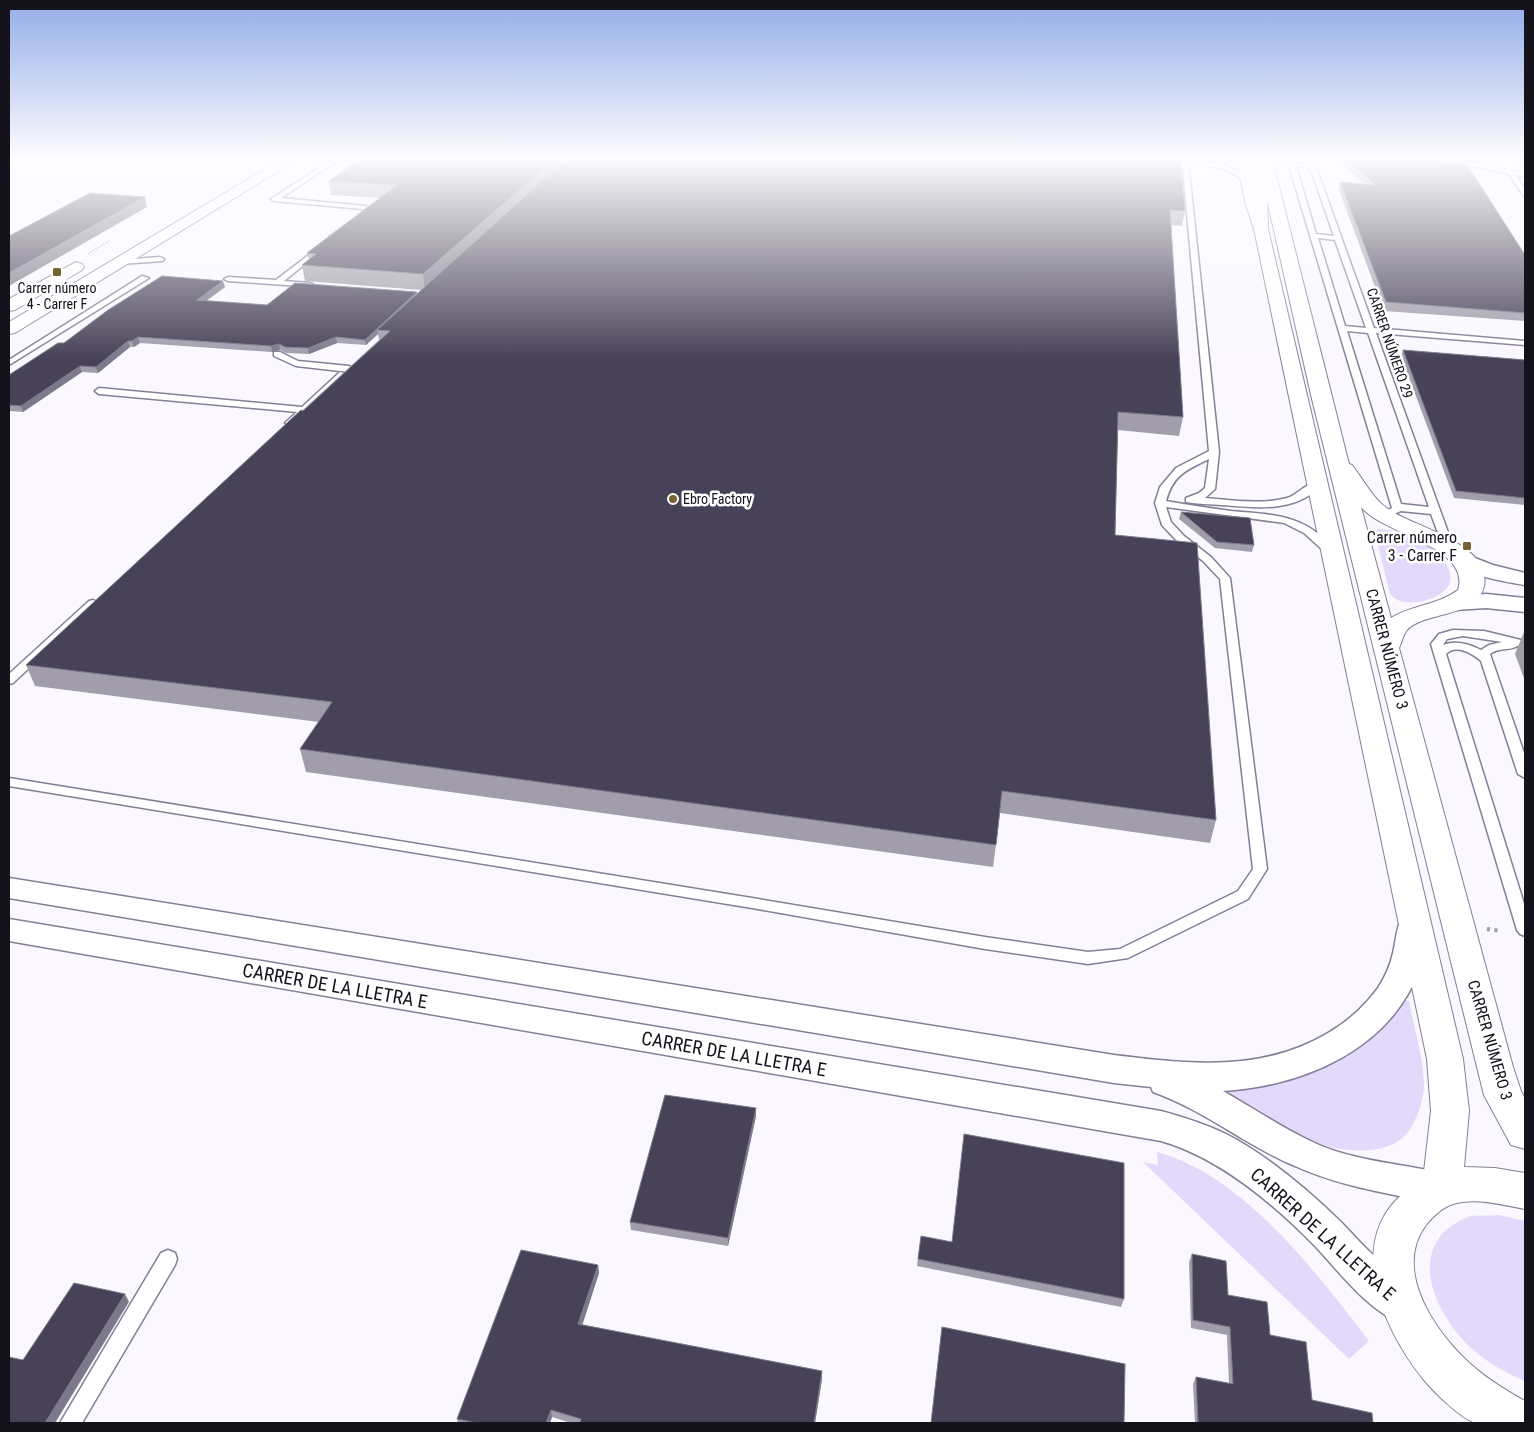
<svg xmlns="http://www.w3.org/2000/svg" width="1534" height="1432" font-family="'Roboto Condensed',sans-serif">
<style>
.green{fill:#e2d9fb}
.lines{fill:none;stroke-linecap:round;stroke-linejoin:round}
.service-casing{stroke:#857e97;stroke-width:3}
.minor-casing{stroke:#857e97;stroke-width:3}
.tertiary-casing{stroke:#857e97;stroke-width:2}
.secondary-casing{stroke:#857e97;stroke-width:2}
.trunk-casing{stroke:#857e97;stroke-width:2}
.path-far1{stroke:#9e9ca4;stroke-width:2;stroke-dasharray:1 2;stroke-linecap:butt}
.path{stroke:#9e9ca4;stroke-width:4;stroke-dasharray:3 4.5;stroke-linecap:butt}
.service{fill:#fff;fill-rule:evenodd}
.minor{fill:#fff;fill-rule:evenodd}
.tertiary{fill:#fff;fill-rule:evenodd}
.secondary{fill:#fff;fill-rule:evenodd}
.trunk{fill:#fff;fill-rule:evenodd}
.wall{fill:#a19dab}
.shaded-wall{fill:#7d798a}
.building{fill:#484258;stroke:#7d798a}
.poi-dot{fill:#776433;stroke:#fff;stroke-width:2}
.labels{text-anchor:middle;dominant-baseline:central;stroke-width:5;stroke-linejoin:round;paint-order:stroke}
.far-poi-label{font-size:14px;fill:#14121b;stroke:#fff}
.far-street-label{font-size:14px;fill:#14121b;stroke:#fff}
.poi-label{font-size:16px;fill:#14121b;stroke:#fff;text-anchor:end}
.street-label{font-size:16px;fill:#14121b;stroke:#fff}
.near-street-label{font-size:19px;fill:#14121b;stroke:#fff}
</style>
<rect width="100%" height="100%" fill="#faf8fe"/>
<path class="green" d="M1378,529C1400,528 1457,554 1450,582C1445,600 1402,611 1390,594L1375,533Z
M1406,1000L1409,1001C1414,1028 1423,1056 1424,1083C1424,1098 1419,1113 1412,1126C1391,1165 1324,1150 1291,1133C1267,1120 1244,1104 1220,1090C1292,1088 1365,1061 1406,1000Z
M1157,1152C1243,1175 1317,1273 1369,1341L1349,1359L1143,1162L1158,1165Z
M1499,1215L1525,1221V1381C1506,1373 1486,1362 1470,1347C1442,1320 1412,1268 1443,1233C1451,1225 1461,1219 1472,1216C1481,1215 1490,1216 1499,1215Z"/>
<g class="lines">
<g class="service-casing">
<path id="service" d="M333,159H340L281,198L366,206L370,212L359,221L354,220L363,212L362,209L274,201L271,199Z
M1167,159L1184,161L1189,171L1219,452L1215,489L1205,498C1231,500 1261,505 1287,498C1298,495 1309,480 1320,482L1322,484C1297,513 1256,508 1222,505C1210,504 1197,504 1186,502V498L1199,493L1205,488L1209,459C1186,470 1173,475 1166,501C1187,505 1209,508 1231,511C1274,515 1306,514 1335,551L1334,553H1326L1304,533L1284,523L1166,507L1171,522L1184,536L1211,557L1230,578L1267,869L1248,899L1128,958L1088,964L985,949L752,908L9,786V778L752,898L985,937L1088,952L1120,949L1238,891L1253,869L1220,579L1203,561L1176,540L1162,525L1155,503L1160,487L1176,468L1209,451L1183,171L1180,163Z
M1193,159L1228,166L1251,180L1246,181L1224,169L1197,164Z
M1213,159H1240L1215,162Z
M1287,159H1293L1294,163L1309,164L1317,170L1374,328L1525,341V345L1376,333L1454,549L1453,551H1445L1444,549L1431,514L1401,511L1389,516L1375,513L1374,511L1379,508L1388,510L1392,508ZM1296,166H1305L1311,170L1334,236L1316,234ZM1318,238L1335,240L1366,328L1345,326ZM1347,331L1368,333L1429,507L1401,504Z
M1444,159H1456L1525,173V177L1516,175L1525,189V196L1523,195L1509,174Z
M319,247L325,248L284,281L310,283L314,285L313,287L228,281L224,279L228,277L276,280Z
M160,257L164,259L163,261L120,264L116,262L120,260Z
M142,276L149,278L9,365V360Z
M274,352H280L298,361L349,366L353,369L349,372L296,366L274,356Z
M340,372L347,374L293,425L290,426L285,423L297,412L99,394L95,391L99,388L302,407Z
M93,600L99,603L97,605L13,683L9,684V674L89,601Z
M1453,630L1484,631L1525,641V647L1517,646C1510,651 1499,647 1490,654L1525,756V778L1518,774L1481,661C1472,653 1456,644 1446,654L1525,907V936L1520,934L1517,930L1431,644L1439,634ZM1463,636L1502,642L1489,645L1481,650C1469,644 1456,640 1443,645L1447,639Z
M168,1250L175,1253L177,1259L175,1265L82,1423H60L161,1253Z"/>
</g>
<g class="minor-casing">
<path id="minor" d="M1477,159H1498L1525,165V173L1479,162Z
M1462,553L1493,565L1525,573V585C1506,582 1462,575 1451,559L1454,554Z
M1486,594L1525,598V612L1486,608L1455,610L1447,608L1444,603L1447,598Z
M9,878L1114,1055C1188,1064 1261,1073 1328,1033C1347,1022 1365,1006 1378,988C1385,977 1390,966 1393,953C1396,941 1396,929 1402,917L1413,914L1424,917C1431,930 1425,951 1421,965C1393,1049 1304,1086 1223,1091C1255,1109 1285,1130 1319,1145C1357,1161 1402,1164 1442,1173L1455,1178L1460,1189L1455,1200L1442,1205C1393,1194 1341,1187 1295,1166C1245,1145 1204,1110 1153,1092L1151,1087L1114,1083L9,898Z
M9,919L1161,1111C1183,1117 1205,1124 1226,1134C1267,1155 1309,1191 1341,1222C1351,1232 1360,1243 1371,1253C1388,1269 1411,1282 1420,1304L1415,1317L1401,1323C1368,1310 1340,1273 1316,1247C1274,1204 1220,1158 1161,1141L9,941Z"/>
</g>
<g class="tertiary-casing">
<path id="tertiary" d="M282,159H298L15,333L9,334V322Z
M1236,159H1250L1260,205L1268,229L1266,232H1256L1254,229L1246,205Z
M76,262L82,264L84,267L82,270L15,310L9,311V299Z"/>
</g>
<g class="secondary-casing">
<path id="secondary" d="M1258,159H1272L1349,464L1352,465C1363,479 1373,499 1388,509C1413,527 1492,543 1484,586C1478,618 1425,611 1407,630C1403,635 1402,642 1399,648L1513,1067L1521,1091L1525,1099V1149L1511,1145L1484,1095L1477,1067L1311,395ZM1361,507C1384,535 1472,547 1458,590C1438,605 1412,605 1391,618Z
M1261,225L1266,226L1268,229L1463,1059L1469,1111L1464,1167L1495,1168L1525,1173V1209C1503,1205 1476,1197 1453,1204C1443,1207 1432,1217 1426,1225C1394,1268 1431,1325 1463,1357C1481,1375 1503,1389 1525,1401V1423C1513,1423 1486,1426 1476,1423C1461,1419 1433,1391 1424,1380C1377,1322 1339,1225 1423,1180L1431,1111L1427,1059L1254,229L1256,226Z"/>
</g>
<g class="trunk-casing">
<path id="trunk" d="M1246,159H1260L1267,190L1268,229L1266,232H1256L1254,229L1253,190Z"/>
</g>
<path class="path-far1" d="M328,236L345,224
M88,254L109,241"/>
<path class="path" d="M1487,929L1501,931"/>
<use href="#service" class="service"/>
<use href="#minor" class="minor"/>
<use href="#tertiary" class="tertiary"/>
<use href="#secondary" class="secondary"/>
<use href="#trunk" class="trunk"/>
</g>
<path class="wall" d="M360,159L1185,211L1182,226L1171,225L1183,417L1179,436L1118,430L1115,535L1216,820L1210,843L1000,813L993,867L306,772L300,749L319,722L35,686L26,665L379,340L378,334L366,345L337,343L309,354L286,353L280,350L272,352L140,343L134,347H130L98,373L82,372L23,412L9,411V375L64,343L225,287L206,301L267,305L417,294L421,290L305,281L302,265L309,259L307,253L380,198L331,195L329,181Z
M1335,159H1433L1525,255V321L1384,311L1339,190L1340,182L1365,184Z
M1403,350L1525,360V505L1454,498L1401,356Z
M1181,512L1254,545L1252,552L1215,548L1179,519Z
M1524,632H1525V681L1515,654Z
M756,1108V1116L728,1246L631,1230L630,1222Z
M921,1236L1124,1299L1121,1307L917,1266Z
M1192,1254L1228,1295L1270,1335L1312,1400L1373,1423H1195L1193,1384L1196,1377L1229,1384L1227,1335L1191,1328L1189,1262Z
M598,1265L599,1273L582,1325L822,1371V1379L815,1423H571L552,1417L550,1423H458L457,1419Z"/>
<path class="shaded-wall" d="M555,159H571L425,290L423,274Z
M145,197L147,207L9,286V273Z
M223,281L225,287L199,306L197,300Z
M417,292L418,298L377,330L378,334L366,345L365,340Z
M138,337L140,343L134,347L132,341Z
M336,337L337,343L309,354L308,348Z
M128,341L130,347L98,373L96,367Z
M279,344L280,350L272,352L271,346Z
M80,366L82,372L23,412L21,406Z
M756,1108V1116L728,1246V1238Z
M598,1265L599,1273L580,1332L578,1324Z
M125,1294L129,1302L55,1423H45Z
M822,1371V1379L815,1423H814Z
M551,1410L552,1417L550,1423H546Z"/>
<path class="building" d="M360,159H555L423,274L302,265L316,254L307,253L397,185L329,181Z
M566,159H1180L1185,211L1170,210L1183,417L1118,412L1115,535L1197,543L1216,820L1002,791L996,845L300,749L332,702L26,665L301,410L303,411L390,331L377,330Z
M1346,159H1433L1468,166L1525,255V313L1386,302L1340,182L1376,185Z
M90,193L145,197L9,273V236Z
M162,276L223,281L197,300L267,305L295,283L417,292L365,340L336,337L308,348L285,347L279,344L271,346L138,337L132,341H128L96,367L80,366L21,406L9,405V375L58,343H64L108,310Z
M1403,350L1525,360V498L1456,491Z
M1181,512L1250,518L1254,545L1217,542Z
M665,1095L756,1108L728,1238L630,1222Z
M964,1134L1124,1163V1299L918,1259L921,1236L952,1242Z
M521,1250L598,1265L578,1324L822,1371L814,1423H580L581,1419L551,1410L546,1423H477L457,1419Z
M1192,1254L1226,1261L1228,1295L1267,1302L1270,1335L1306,1342L1312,1400L1372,1413L1373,1423H1198L1196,1377L1233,1384L1230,1327L1193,1320Z
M74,1283L125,1294L45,1423H9V1357L23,1360Z
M942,1327L1125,1364L1124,1423H931Z"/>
<linearGradient id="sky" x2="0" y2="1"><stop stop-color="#93ace7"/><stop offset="0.44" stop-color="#fdfcff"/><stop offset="1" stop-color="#fdfcff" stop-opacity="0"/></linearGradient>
<rect width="1534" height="359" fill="url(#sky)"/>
<g class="poi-dot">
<rect x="52" y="267" width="10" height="10" rx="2.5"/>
<circle cx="673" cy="499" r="5"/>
<rect x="1462" y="541" width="10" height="10" rx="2.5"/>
</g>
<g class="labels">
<g class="far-poi-label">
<text x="57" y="288">Carrer número<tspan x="57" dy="16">4 - Carrer F</tspan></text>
<text x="683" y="499" text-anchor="start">Ebro Factory</text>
</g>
<g class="far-street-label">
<text transform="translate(1390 343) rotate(71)">CARRER NÚMERO 29</text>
</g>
<g class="poi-label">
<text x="1457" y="537">Carrer número<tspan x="1457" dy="18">3 - Carrer F</tspan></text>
</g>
<g class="street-label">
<text transform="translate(1387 649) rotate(75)">CARRER NÚMERO 3</text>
<text transform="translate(1490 1040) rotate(74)">CARRER NÚMERO 3</text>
</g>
<g class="near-street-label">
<text transform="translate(335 986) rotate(10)">CARRER DE LA LLETRA E</text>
<text transform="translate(734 1054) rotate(10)">CARRER DE LA LLETRA E</text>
<text transform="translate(1323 1234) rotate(42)">CARRER DE LA LLETRA E</text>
</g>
</g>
<rect width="1534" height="1432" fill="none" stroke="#14121b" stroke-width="20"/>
</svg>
